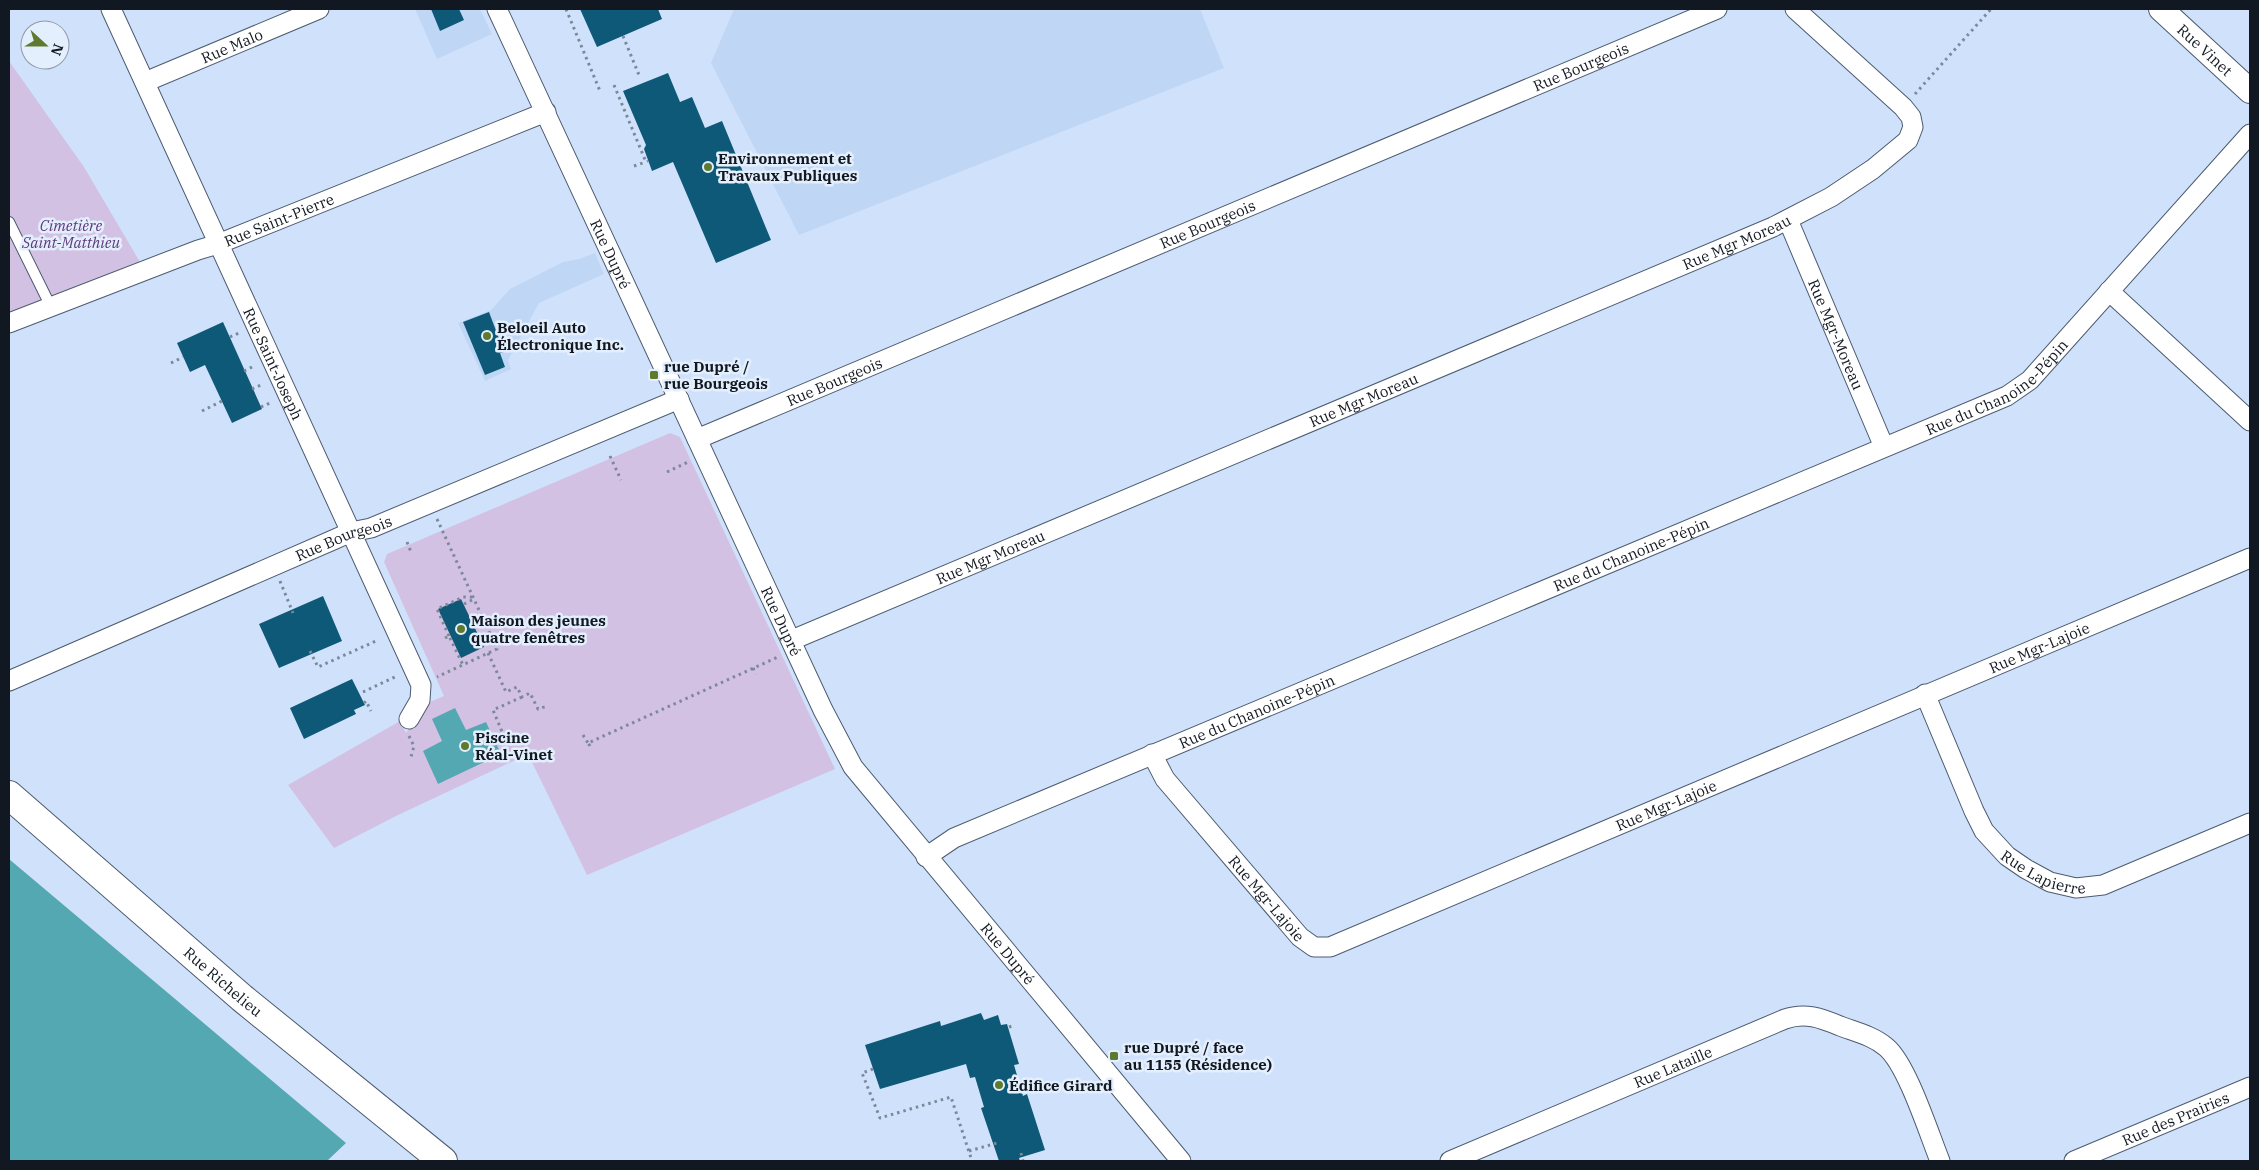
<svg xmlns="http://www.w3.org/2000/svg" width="2259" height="1170" font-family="'IBM Plex Serif',serif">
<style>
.built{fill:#c0d6f5}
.green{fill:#d3c1e4}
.water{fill:#54a8b2}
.building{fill:#0e5977}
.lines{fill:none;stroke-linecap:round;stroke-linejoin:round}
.service-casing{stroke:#4c5b70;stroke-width:12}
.minor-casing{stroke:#4c5b70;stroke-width:21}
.tertiary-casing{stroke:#4c5b70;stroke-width:26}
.secondary-casing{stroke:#4c5b70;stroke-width:30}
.path{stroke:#7c899b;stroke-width:3;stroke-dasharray:2.5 4;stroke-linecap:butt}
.service{stroke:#fff;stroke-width:10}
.minor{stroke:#fff;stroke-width:19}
.tertiary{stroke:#fff;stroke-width:24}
.secondary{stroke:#fff;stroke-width:28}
.poi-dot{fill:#5d7a2f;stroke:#e4effe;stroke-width:2}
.labels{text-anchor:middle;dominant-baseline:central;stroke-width:5;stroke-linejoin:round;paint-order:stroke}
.street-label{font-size:15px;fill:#121821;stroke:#e4effe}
.poi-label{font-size:15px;font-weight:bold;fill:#121821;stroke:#e4effe;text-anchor:start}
.park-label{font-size:15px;font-style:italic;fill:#5f397b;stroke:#e4effe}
</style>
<rect width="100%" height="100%" fill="#d0e2fb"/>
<path class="built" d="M415,9H480L492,34L437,59Z
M734,9H1200L1224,68L799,235L711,63Z
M595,253L604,274L539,303L508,360L511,369L485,381L458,323L491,310L510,289L563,262L579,259Z"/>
<path class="green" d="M9,61L84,167L140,262L50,297L9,213Z
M9,231L42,301L9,314Z
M670,433L680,437L835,769L587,875L528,754L396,816L334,848L288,785L400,721L406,733L425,704L444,696L384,562L387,554Z"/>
<path class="water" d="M455,708L466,730L486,722L501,754L438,784L423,751L442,741L432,719Z
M9,859L346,1143L327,1161H9Z"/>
<path class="building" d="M431,9H459L464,20L440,31Z
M580,9H658L662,19L597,47Z
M668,73L680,102L692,97L705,128L722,121L771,240L716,263L673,162L652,171L644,149L646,145L623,91Z
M489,312L504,352L500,353L505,367L485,375L463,322Z
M223,322L262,409L232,423L205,365L190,372L177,343Z
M323,596L342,641L279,668L259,624Z
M461,599L484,647L461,658L438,609Z
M352,679L365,705L354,710L356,714L304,739L290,708Z
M981,1013L984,1020L998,1015L1001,1025L1007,1024L1019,1064L1014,1065L1023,1096L1027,1094L1045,1150L1019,1158L1020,1161H999L981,1108L984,1107L975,1077L970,1078L966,1064L880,1089L865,1045L940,1021L941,1026Z"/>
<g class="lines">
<g class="service-casing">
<path id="service" d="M9,222L51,307"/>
</g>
<g class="minor-casing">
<g id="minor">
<path id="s1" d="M111,9L421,685L420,700L409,719"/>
<path id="s2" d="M497,9L823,710L853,767L1181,1161"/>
<path id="s3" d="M145,82L319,9"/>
<path id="s4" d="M1788,220L1884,447"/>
<path d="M2109,291L2250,421"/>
<path id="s5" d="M9,323L198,250L218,244L546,112"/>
<path id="s6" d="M697,439L1717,9"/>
<path id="s7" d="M792,640L1773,227L1831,197L1873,169L1908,140L1913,127L1911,117L1903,107L1795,9"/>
<path id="s8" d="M9,681L333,540L351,532L371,528L679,399"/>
<path id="s9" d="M1925,694L1974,811L1984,831L2007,856L2026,869L2050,882L2076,888L2103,885L2250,823"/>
<path id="s10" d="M1152,754L1165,779L1300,937L1314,947H1330L2250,558"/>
<path id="s11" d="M926,857L954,838L2007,396L2030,380L2250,134"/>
<path id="s12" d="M1450,1161L1785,1019C1805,1012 1821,1018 1840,1026C1856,1032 1873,1036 1886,1047C1907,1064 1929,1134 1940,1161"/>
<path id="s13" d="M2074,1161L2250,1087"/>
</g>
</g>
<g class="tertiary-casing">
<g id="tertiary">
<path id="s14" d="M2161,9L2250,91"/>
</g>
</g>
<g class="secondary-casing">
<g id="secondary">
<path id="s15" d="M9,795L242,998L443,1161"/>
</g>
</g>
<path class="path" d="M566,9L600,91
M623,36L639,75
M614,85L646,162L648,161
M1915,94L1991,9
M634,166L646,162
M498,334L506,326
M230,337L241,332
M171,363L183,357
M244,371L254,366
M252,389L263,384
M261,407L272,402
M202,411L222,401
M610,456L621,480
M667,472L688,462
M437,519L497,649L437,677
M407,542L411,552
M280,581L293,613
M464,604L474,599
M449,636L437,609L463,597H473
M445,638L449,636L463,665
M310,651L318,667L376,641
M488,653L506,692L517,687L522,697L530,693L538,709L547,706
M753,668L756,674
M363,692L397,676
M364,703L366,701L371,711
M583,735L588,743
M409,736L414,746L411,757
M494,738L503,734L493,710L522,697
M590,746L588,743L778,657
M1009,1027L1015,1025
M873,1069L862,1073L880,1118L951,1097L972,1161
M969,1151L997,1143
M1021,1153L1023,1161"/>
<use href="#service" class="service"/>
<use href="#minor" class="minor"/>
<use href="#tertiary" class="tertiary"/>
<use href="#secondary" class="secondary"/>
</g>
<g class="poi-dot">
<circle cx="708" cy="167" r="5"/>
<circle cx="487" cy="336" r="5"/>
<rect x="649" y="370" width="10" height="10" rx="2.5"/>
<circle cx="461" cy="629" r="5"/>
<circle cx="465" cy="746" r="5"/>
<rect x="1109" y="1051" width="10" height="10" rx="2.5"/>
<circle cx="999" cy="1085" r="5"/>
</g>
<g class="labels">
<g class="street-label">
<text stroke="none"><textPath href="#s3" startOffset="94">Rue Malo</textPath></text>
<text stroke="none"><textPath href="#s14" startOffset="60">Rue Vinet</textPath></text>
<text stroke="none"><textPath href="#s6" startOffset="959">Rue Bourgeois</textPath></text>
<text stroke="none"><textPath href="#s5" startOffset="289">Rue Saint-Pierre</textPath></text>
<text stroke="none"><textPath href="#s6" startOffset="554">Rue Bourgeois</textPath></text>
<text stroke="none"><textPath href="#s7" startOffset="1025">Rue Mgr Moreau</textPath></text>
<text stroke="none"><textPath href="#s2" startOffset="270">Rue Dupré</textPath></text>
<text stroke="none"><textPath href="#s4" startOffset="124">Rue Mgr-Moreau</textPath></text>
<text stroke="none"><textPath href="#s1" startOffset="390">Rue Saint-Joseph</textPath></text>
<text stroke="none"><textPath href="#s6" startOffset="149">Rue Bourgeois</textPath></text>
<text stroke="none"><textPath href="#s11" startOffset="1172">Rue du Chanoine-Pépin</textPath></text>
<text stroke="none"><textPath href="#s7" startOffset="620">Rue Mgr Moreau</textPath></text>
<text stroke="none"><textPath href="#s8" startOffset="364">Rue Bourgeois</textPath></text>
<text stroke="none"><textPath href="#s11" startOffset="768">Rue du Chanoine-Pépin</textPath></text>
<text stroke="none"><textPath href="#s7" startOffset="215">Rue Mgr Moreau</textPath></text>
<text stroke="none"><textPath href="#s2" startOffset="675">Rue Dupré</textPath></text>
<text stroke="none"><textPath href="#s10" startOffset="1039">Rue Mgr-Lajoie</textPath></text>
<text stroke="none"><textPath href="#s11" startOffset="362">Rue du Chanoine-Pépin</textPath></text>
<text stroke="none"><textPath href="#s10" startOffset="634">Rue Mgr-Lajoie</textPath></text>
<text stroke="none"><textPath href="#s9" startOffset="224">Rue Lapierre</textPath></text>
<text stroke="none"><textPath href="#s10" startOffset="185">Rue Mgr-Lajoie</textPath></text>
<text stroke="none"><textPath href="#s2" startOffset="1080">Rue Dupré</textPath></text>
<text stroke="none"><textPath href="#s15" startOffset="284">Rue Richelieu</textPath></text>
<text stroke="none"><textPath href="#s12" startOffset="242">Rue Lataille</textPath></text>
<text stroke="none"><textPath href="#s13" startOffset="110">Rue des Prairies</textPath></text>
</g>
<g class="poi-label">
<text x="718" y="158">Environnement et<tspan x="718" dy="17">Travaux Publiques</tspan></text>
<text x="497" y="327">Beloeil Auto<tspan x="497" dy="17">Électronique Inc.</tspan></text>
<text x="664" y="366">rue Dupré /<tspan x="664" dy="17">rue Bourgeois</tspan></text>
<text x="471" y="620">Maison des jeunes<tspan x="471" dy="17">quatre fenêtres</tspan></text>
<text x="475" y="737">Piscine<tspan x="475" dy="17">Réal-Vinet</tspan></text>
<text x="1124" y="1047">rue Dupré / face<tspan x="1124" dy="17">au 1155 (Résidence)</tspan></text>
<text x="1009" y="1085">Édifice Girard</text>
</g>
<g class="park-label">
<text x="71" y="225">Cimetière<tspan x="71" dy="17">Saint-Matthieu</tspan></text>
</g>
</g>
<rect width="2259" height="1170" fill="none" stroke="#121821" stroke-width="20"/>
<g transform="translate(45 45) rotate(111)"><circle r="24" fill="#e4effe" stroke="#9099a6"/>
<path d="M0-4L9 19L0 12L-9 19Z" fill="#5d7a2f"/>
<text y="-8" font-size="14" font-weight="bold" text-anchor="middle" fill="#121821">N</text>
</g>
</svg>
